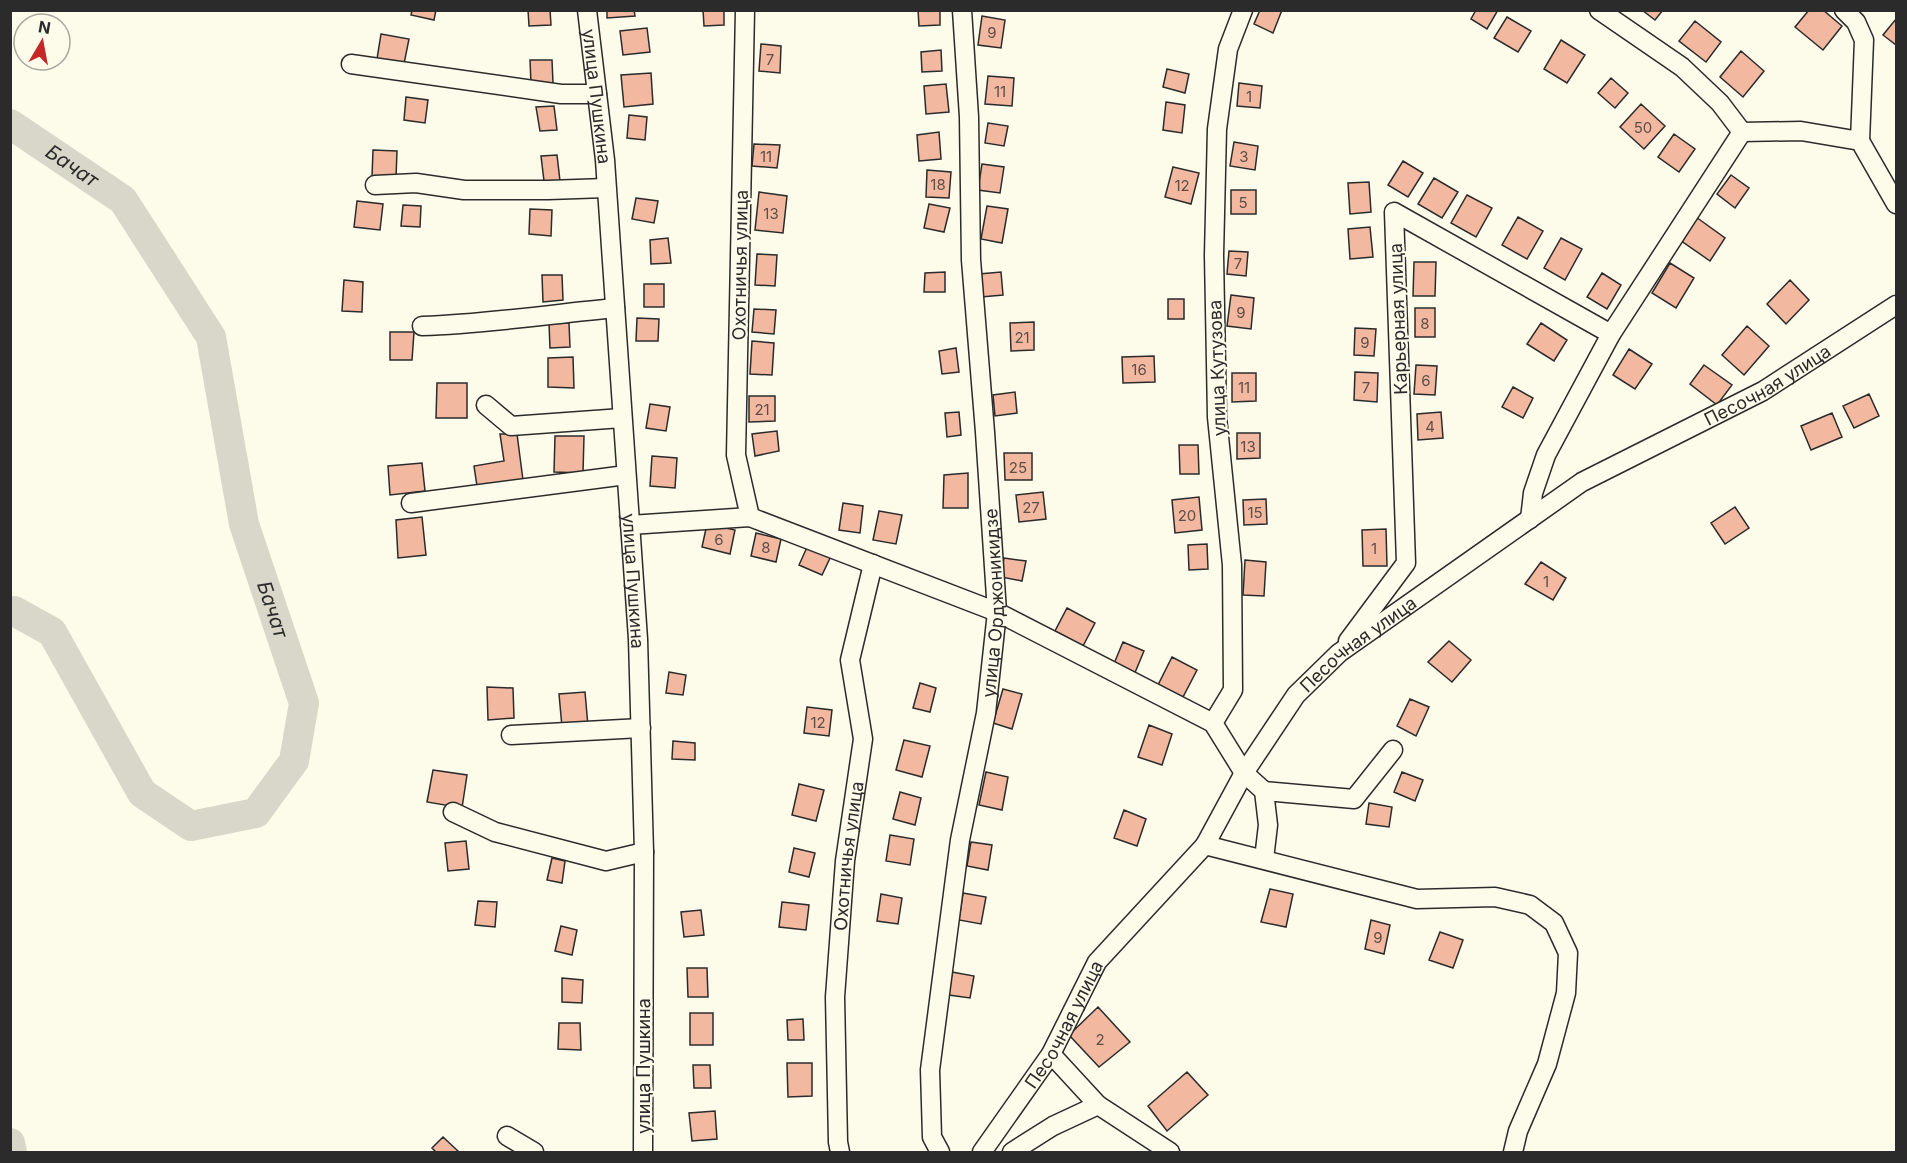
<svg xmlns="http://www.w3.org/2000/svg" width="1907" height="1163" font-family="Inter,sans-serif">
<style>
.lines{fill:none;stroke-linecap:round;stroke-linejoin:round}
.river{stroke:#d8d7c9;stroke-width:30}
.building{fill:#f2b8a0;stroke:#2b2b2b;stroke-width:1.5}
.minor-casing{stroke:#2b2b2b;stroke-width:21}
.minor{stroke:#fdfbea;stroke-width:18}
.labels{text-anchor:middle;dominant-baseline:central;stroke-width:4.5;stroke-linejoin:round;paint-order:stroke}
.number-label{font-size:15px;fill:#5d4e48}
.street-label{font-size:18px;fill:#2b2b2b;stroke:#fdfbea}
.water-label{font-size:20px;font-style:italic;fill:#2b2b2b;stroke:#fdfbea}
</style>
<rect width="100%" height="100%" fill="#fdfbea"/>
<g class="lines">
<g class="river">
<path id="s1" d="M10,124L123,200L211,337L244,524L304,703L294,761L256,813L191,826L142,793L52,632L14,611L10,612"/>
<path d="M10,1143L12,1152"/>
</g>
</g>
<path class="building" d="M412,10H436L434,20L411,15Z
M528,10H550L551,25L529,26Z
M607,10H634L635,16L607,18Z
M703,10H724V25L704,26Z
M918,10H940V25L919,26Z
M1260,10H1282L1273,33L1254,24Z
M1476,10H1498L1487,29L1471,19Z
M1642,10H1663L1655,20Z
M1809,10H1823L1842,26L1823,50L1795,27Z
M982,16L1005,20L1001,48L978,45Z
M1507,17L1531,31L1518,52L1494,38Z
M1896,19V45L1883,35Z
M1695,21L1721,42L1706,62L1679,41Z
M647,28L650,52L623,55L620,31Z
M381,34L409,39L404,64L377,59Z
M1561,40L1585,55L1567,83L1544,69Z
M761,44L781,46L780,73L759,71Z
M941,50L942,71L922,72L921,52Z
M1741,51L1764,71L1743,97L1720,77Z
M530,60H552L553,83L531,84Z
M1167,69L1189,74L1185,93L1163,87Z
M651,73L653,104L624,107L621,75Z
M988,76L1014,78L1012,106L985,104Z
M1611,78L1628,93L1615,108L1598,93Z
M1239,83L1262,86L1260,108L1237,106Z
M946,84L949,112L926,114L924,86Z
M406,97L428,100L425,123L404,120Z
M1166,102L1185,105L1182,133L1163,130Z
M1641,104L1665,126L1644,149L1620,127Z
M554,106L557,130L540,131L536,107Z
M629,115L647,117L645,140L627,138Z
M988,123L1008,126L1004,146L985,143Z
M939,132L941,159L919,161L917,135Z
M1674,134L1695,149L1679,172L1658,157Z
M1234,142L1258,146L1255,170L1230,166Z
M754,144L780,145L777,168L752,166Z
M373,150L397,151L396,178L372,177Z
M557,155L560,181H544L541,156Z
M1403,161L1423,173L1408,197L1388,185Z
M982,164L1004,167L1000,193L978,190Z
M1173,167L1199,173L1191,204L1165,197Z
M927,170L951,172L949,198L926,197Z
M1731,175L1749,188L1735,208L1717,194Z
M1434,178L1458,192L1442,218L1418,204Z
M1369,182L1371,212L1350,214L1348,183Z
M1231,190H1256V214H1231Z
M759,192L787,196L783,233L755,230Z
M1467,195L1492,208L1476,237L1451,223Z
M636,198L658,201L654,223L632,219Z
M357,201L383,204L380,230L354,227Z
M929,204L950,208L944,232L924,228Z
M403,205L421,206L420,227L401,226Z
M987,206L1008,209L1002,243L981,239Z
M530,209L552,210L551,236L529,234Z
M1518,217L1543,231L1527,259L1502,245Z
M1696,217L1725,238L1710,261L1680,240Z
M1370,227L1373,257L1350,259L1348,229Z
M668,238L671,263L651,264L650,240Z
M1561,238L1582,249L1565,280L1544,268Z
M1229,251L1248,252L1246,276L1227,274Z
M757,254L777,255L775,286L755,285Z
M1414,262H1436L1435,296H1413Z
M1670,263L1694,278L1676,308L1652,293Z
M945,272V292H924L925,273Z
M1001,272L1003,295L981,297L979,274Z
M1602,273L1621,285L1607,309L1587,297Z
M542,275H562L563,300L543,302Z
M344,280L363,282L362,312L342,311Z
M1790,280L1809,300L1786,324L1767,304Z
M644,284H664V307H644Z
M1231,295L1254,298L1251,329L1227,326Z
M1168,299H1184V319H1168Z
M1415,308H1435V337H1415Z
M754,309L776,310L774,334L752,332Z
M637,318L659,319L658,341H636Z
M1034,322V350L1011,351L1010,323Z
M549,323H569L570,347L550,348Z
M1541,323L1567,340L1554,361L1527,344Z
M1747,326L1769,346L1744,375L1722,355Z
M1355,328L1376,329L1374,356L1354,355Z
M390,332H414L412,360H390Z
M752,341L774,343L772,375L750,374Z
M956,348L959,372L942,374L939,351Z
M1629,349L1652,364L1635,389L1613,375Z
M1154,356L1155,382L1123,383L1122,357Z
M573,357L574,388L548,387V358Z
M1416,365L1437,366L1435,395L1414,394Z
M1704,365L1732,385L1717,405L1690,384Z
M1355,372L1378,373L1377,402L1354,400Z
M1232,373H1256V401L1232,402Z
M437,383H467V418H436Z
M1513,387L1533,398L1523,418L1502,407Z
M1015,392L1017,413L995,416L993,395Z
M1869,394L1879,416L1854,428L1843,406Z
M749,396H775V421L749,422Z
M650,404L670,407L666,431L646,428Z
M959,412L961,435L947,437L945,413Z
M1441,412L1443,438L1418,440L1417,414Z
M1832,413L1842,437L1811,450L1801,426Z
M777,431L779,451L755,456L752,434Z
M1237,433H1260V458L1237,459Z
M500,434H517L523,480L477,486L474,466L504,461Z
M555,436H584L583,473L554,472Z
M1179,445H1198L1199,474H1180Z
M1004,453H1032V480H1005Z
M652,456L677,458L675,488L650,486Z
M422,463L425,491L390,495L388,466Z
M968,473V508H943L944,475Z
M1043,492L1046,519L1019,522L1016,495Z
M1199,497L1202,530L1175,533L1172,500Z
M1266,499L1267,524L1244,525L1243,500Z
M843,503L863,506L860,533L839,530Z
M1735,507L1749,528L1725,544L1711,523Z
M879,511L902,515L896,544L873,540Z
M422,517L426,555L398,558L396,520Z
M707,524L735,530L730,554L702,547Z
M1386,529L1387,566H1363L1362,530Z
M756,533L781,539L776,562L751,556Z
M1207,544L1208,569L1189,570L1188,545Z
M808,545L831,556L822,575L799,565Z
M1004,558L1026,561L1022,581L1001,577Z
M1245,560L1266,562L1264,596L1243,595Z
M1541,562L1566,578L1553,600L1525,584Z
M1067,608L1095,623L1083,646L1055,631Z
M1449,641L1471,660L1452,682L1428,662Z
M1123,642L1144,651L1134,675L1113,666Z
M1172,657L1197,670L1183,697L1158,685Z
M669,672L686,675L683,695L666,693Z
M920,683L936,688L930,712L913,708Z
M487,687L513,688L514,718L488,720Z
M1003,689L1022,694L1012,729L993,723Z
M585,692L588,726L562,727L559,694Z
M1410,699L1429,707L1416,736L1397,726Z
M807,707L832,710L829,736L804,733Z
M1149,725L1172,734L1162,765L1138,757Z
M904,740L930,746L922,777L896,770Z
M673,741L695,743V760L672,759Z
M433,770L467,775L462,808L427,802Z
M986,772L1008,777L1002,810L979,805Z
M1402,772L1423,780L1415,801L1394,792Z
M799,784L824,790L816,821L792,815Z
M900,792L921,798L915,825L893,819Z
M1369,803L1392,807L1389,827L1366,824Z
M1124,810L1146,819L1137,846L1114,838Z
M890,835L914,839L910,865L886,861Z
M466,841L469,869L448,871L445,843Z
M971,842L992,845L988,870L967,866Z
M794,848L815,853L809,877L789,872Z
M552,858L565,861L562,883L547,880Z
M1270,889L1293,894L1286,927L1261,922Z
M963,893L986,897L981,924L959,920Z
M881,894L902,898L898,924L877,921Z
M478,901L497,902L495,927L475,925Z
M782,902L809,905L806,930L779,927Z
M701,910L704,935L684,937L681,912Z
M1371,920L1390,925L1384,954L1365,949Z
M561,926L577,930L572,955L555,951Z
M1440,932L1463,940L1453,968L1429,960Z
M687,968H707L708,997H688Z
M952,972L974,976L970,998L949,995Z
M562,978L583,980L582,1003L562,1002Z
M1098,1007L1130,1042L1099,1067L1069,1035Z
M690,1013H713V1045H690Z
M803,1019L804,1040H788L787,1020Z
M559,1023H580L581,1050L558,1049Z
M787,1063H812V1096L788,1097Z
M693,1065H710L711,1088H694Z
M1187,1072L1208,1095L1167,1131L1148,1106Z
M715,1111L717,1139L692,1141L689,1113Z
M443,1137L459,1152H436L432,1148Z"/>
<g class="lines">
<g class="minor-casing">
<g id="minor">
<path id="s2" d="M587,10L605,160L638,639L644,852L643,1152"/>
<path d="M745,10L736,455L750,517"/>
<path d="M1599,10L1682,67L1720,103L1742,132L1801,131L1860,141L1896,204"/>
<path d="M1844,10L1856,22L1864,40L1860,141"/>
<path d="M351,64L561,94H597"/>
<path d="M375,185L416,183L464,190H548L606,188"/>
<path d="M422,326C487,324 551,314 615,308"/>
<path d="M486,405L511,426L622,418"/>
<path d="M411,503L626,475"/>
<path d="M1530,519L1533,493L1546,455L1611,334L1742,132"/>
<path d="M630,525L750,517L997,612L1213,723L1244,773L1264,791L1268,825L1264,859"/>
<path d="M1348,641L1406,563L1394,212L1611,334"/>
<path d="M1213,723L1233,690L1232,565L1217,417L1214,255L1217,129L1228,49L1243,10"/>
<path d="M511,735L641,728"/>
<path d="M1264,791L1354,799L1393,750"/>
<path d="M453,812L495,832L606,861L644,852"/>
<path d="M1205,845L1417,899L1495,897L1530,905L1554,923L1568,953L1566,993L1547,1064L1518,1131L1513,1152"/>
<path d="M1051,1054L1098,1105"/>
<path d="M507,1136L534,1152"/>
<path id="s3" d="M840,1152L838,1142L835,997L845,861L863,739L850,660L873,564"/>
<path id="s4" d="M940,1152L932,1137L930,1070L960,840L986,713L997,612L985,432L971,260L969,117L962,10"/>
<path id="s5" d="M982,1152L1051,1054L1097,962L1205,845L1244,773L1296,695L1339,653L1582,482L1763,391L1896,305"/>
<path d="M1012,1152L1053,1126L1098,1105L1170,1152"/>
</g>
</g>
<use href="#minor" class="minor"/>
</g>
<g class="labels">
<g class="number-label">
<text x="992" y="32">9</text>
<text x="770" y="59">7</text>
<text x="1000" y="91">11</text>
<text x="1249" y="96">1</text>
<text x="1643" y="127">50</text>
<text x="766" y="156">11</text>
<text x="1244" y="156">3</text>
<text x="938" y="184">18</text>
<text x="1182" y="185">12</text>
<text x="1243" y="202">5</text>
<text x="771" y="213">13</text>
<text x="1238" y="263">7</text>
<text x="1241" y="312">9</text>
<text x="1425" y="323">8</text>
<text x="1022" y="337">21</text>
<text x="1365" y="342">9</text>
<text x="1139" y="369">16</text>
<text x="1426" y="380">6</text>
<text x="1244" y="387">11</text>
<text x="1366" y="387">7</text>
<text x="762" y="409">21</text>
<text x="1430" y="426">4</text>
<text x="1248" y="446">13</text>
<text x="1018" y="467">25</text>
<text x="1031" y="507">27</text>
<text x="1255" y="512">15</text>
<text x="1187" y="515">20</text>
<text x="719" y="539">6</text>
<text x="766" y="547">8</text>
<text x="1374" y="548">1</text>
<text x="1546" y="581">1</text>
<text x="818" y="722">12</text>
<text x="1378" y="937">9</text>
<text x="1100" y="1039">2</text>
</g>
<g class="street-label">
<text stroke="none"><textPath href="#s2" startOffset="87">улица Пушкина</textPath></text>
<text transform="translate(740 265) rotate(-89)">Охотничья улица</text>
<text transform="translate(1398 319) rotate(-92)">Карьерная улица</text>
<text transform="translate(1217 368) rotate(-92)">улица Кутузова</text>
<text stroke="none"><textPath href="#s5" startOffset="1124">Песочная улица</textPath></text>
<text stroke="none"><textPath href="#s2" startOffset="573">улица Пушкина</textPath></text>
<text stroke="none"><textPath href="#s4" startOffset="556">улица Орджоникидзе</textPath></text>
<text stroke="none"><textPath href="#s5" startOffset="638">Песочная улица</textPath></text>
<text stroke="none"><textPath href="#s3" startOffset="297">Охотничья улица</textPath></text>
<text stroke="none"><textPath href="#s5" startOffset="152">Песочная улица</textPath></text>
<text transform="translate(643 1066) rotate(-90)">улица Пушкина</text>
</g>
<g class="water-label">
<text stroke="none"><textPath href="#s1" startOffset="75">Бачат</textPath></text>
<text stroke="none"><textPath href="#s1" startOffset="579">Бачат</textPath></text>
</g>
</g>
<rect width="1907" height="1163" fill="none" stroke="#2b2b2b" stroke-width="24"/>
<g transform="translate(42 42) rotate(10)"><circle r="28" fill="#fdfbea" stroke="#a9a89e" stroke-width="1.5"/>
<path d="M0-4.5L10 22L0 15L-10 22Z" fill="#c62828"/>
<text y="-9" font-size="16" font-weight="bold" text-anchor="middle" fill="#2b2b2b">N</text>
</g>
</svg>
